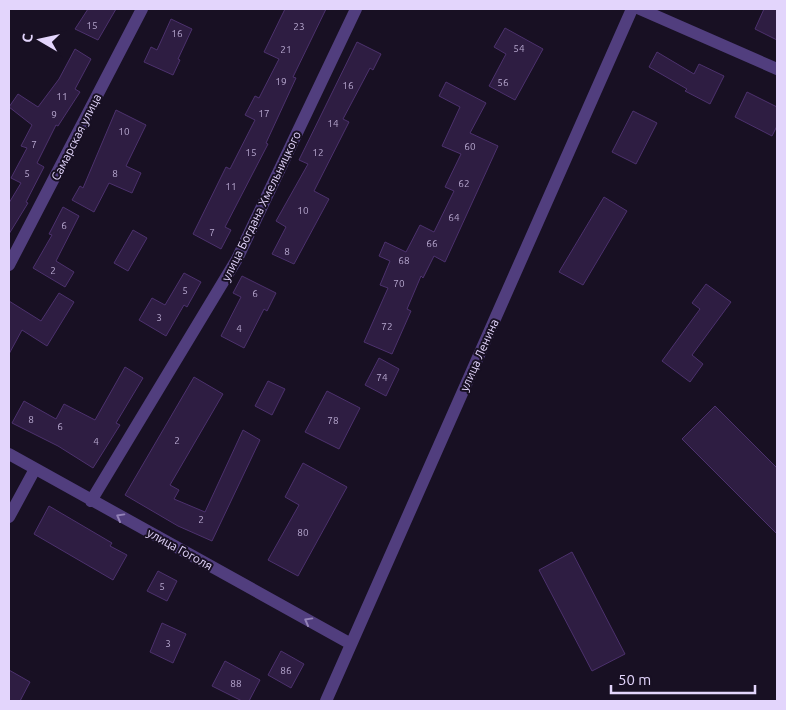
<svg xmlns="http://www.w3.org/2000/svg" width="786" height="710" font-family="Ubuntu,sans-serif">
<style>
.building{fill:#2e1d42;stroke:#4c316d}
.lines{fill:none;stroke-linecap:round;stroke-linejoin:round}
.minor{stroke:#513e7e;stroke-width:12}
.oneway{stroke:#9382b7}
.labels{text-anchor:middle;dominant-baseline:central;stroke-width:4;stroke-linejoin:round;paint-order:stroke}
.number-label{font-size:10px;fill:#b6a7ce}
.street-label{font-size:12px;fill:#e3d5fc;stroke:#181023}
</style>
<rect width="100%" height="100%" fill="#181023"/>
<path class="building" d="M88,9H116L98,40L75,29Z
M285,9H326L293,77L296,78L266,143L268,144L225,227L231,230L221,249L193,234L226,167L230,169L255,120L245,115L255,96L259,98L279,59L264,52Z
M764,9H777V40L755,29Z
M171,19L192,29L178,59L180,60L173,75L144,62L151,47L157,50Z
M505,28L543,49L515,100L489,86L506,54L494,47Z
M357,42L381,54L373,70L370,68L343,119L349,122L314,191L329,199L294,264L272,254L286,227L276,221L308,164L299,160Z
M75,49L91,59L75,89L80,92L58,126L56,125L37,163L44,167L26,202L28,203L9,234V203L21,183L11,178L27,148L21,146L32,125L9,107L18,94L38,107L59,79Z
M657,52L694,74L699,64L724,76L710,104L685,91L687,89L649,67Z
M446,82L486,103L470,133L498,146L445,262L434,256L423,278L421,276L407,309L411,311L392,354L364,342L388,288L380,285L390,261L379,256L385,242L406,252L420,225L434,232L454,191L445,187L461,154L442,146L460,107L439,96Z
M747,92L777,107V126L772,136L735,117Z
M116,110L146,125L126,166L141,173L132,193L109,183L94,212L72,200L80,186L83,188Z
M633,111L657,123L636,164L612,152Z
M604,197L627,211L583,285L559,272Z
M63,207L79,216L56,261L74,272L65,287L33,268L52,235L49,234Z
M133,230L147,238L128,271L114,263Z
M184,273L201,282L187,307L184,305L166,336L139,320L152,298L165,305Z
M242,276L276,293L267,311L264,309L244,348L221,336L241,297L233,293Z
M706,284L731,302L692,355L703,364L690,382L662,361L700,309L692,303Z
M59,293L74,302L47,346L22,330L9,354V301L41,321Z
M379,358L399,369L386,396L365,385Z
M125,367L143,378L116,423L120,425L93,468L58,446L12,423L24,401L56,419L64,404L95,420Z
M194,377L223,394L170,485L179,490L174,499L205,512L243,430L260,440L212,541L178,526L125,495Z
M268,381L285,389L272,415L255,406Z
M327,391L360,408L339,449L305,432Z
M715,406L777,468V534L682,439Z
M303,463L347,487L298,576L268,560L299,505L285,497Z
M49,506L112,543L110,546L127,555L113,580L34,534Z
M572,552L625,654L592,671L539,570Z
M158,571L177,581L167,601L147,591Z
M162,623L186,634L173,663L150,652Z
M281,651L304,664L291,688L268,675Z
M225,661L260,680L249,701H242L212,686Z
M9,670L30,682L20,701H9Z"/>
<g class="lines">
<path class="minor" d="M640,9L777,69
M9,265L142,9
M9,454L351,644
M91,501L237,259L356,9
M9,517L35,469
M326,701L632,9"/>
</g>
<defs><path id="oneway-chevron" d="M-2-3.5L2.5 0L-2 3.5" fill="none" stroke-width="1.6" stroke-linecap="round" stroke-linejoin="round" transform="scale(1.25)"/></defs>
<g class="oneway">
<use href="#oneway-chevron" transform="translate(120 517) rotate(-151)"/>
<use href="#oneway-chevron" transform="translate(308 621) rotate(-151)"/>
</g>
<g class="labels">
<g class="number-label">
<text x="92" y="25">15</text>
<text x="299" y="26">23</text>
<text x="177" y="33">16</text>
<text x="519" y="48">54</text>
<text x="286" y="49">21</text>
<text x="281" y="81">19</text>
<text x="503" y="82">56</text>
<text x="348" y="85">16</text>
<text x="62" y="96">11</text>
<text x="264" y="113">17</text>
<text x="54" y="114">9</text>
<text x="333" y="123">14</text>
<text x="124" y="131">10</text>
<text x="34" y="144">7</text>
<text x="470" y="146">60</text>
<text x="251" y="152">15</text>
<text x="318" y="152">12</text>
<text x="27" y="173">5</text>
<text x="115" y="173">8</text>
<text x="464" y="183">62</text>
<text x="231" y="186">11</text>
<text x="303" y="210">10</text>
<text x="454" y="217">64</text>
<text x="64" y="225">6</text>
<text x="212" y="232">7</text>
<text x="432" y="243">66</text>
<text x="287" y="251">8</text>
<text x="404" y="260">68</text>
<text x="53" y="270">2</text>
<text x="399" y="283">70</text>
<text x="185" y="290">5</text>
<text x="255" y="293">6</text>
<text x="159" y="317">3</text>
<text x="387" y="326">72</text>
<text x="239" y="328">4</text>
<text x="382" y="377">74</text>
<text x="31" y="419">8</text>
<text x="333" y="420">78</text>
<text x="60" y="426">6</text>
<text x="177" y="440">2</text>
<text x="96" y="441">4</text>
<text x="201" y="519">2</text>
<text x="303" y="532">80</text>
<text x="162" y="586">5</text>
<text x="168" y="643">3</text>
<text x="286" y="670">86</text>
<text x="236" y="683">88</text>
</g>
<g class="street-label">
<text transform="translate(76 137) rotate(-63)">Самарская улица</text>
<text transform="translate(261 206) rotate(-64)">улица Богдана Хмельницкого</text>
<text transform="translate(479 355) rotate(-66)">улица Ленина</text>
<text transform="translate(180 549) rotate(29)">улица Гоголя</text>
</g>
</g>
<rect width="786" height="710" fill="none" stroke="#e3d5fc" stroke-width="20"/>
<g transform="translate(40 40) rotate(279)" stroke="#181023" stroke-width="4" paint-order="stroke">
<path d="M0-4L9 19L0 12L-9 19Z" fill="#e3d5fc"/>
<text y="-8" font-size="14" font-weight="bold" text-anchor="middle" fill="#e3d5fc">С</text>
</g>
<path d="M611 685v8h144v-8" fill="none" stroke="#e3d5fc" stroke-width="2.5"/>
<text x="618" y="685" font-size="15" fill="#e3d5fc" stroke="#181023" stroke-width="4" paint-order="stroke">50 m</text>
</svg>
